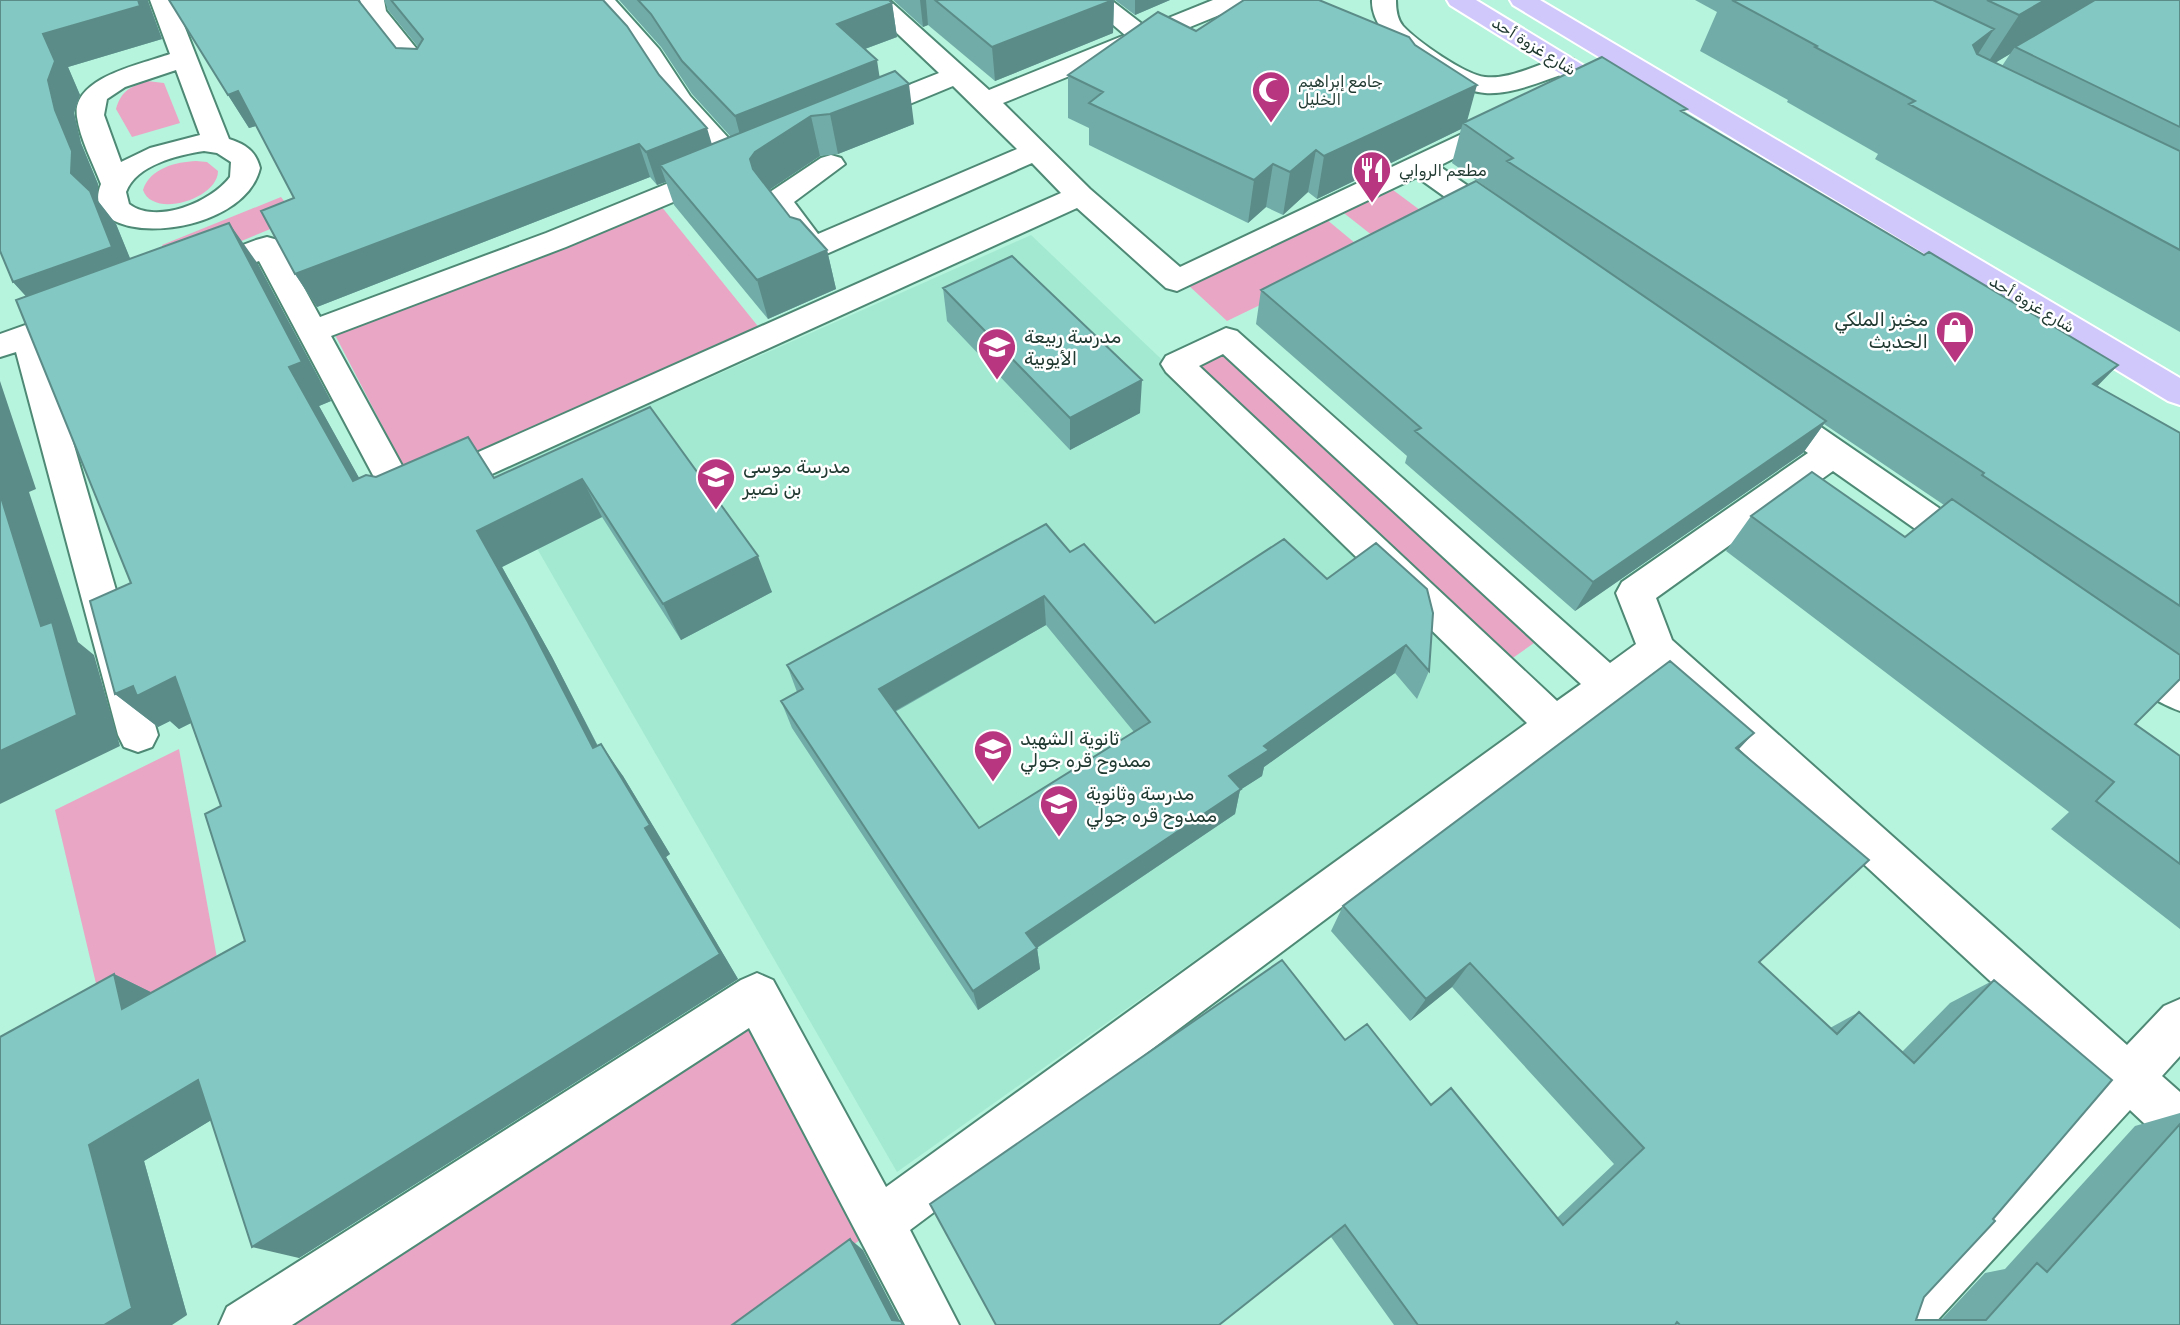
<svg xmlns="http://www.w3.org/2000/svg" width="2180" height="1325" font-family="Rubik,'Noto Sans Arabic',sans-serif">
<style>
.built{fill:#a3e9d1}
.green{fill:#e9a6c5}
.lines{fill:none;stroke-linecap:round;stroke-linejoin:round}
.minor-casing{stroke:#4e8975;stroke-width:4}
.major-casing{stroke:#fff;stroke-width:4}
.minor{fill:#fff;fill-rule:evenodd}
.major{fill:#d0c8fb;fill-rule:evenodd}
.wall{fill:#72aca8;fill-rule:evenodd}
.shaded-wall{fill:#5c8c88}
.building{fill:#84c8c3;stroke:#5c8c88;stroke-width:2;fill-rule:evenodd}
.labels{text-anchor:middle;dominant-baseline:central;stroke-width:5;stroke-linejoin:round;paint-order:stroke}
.far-street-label{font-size:16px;fill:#213a31;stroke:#fff}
.far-poi-label{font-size:16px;fill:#213a31;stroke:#fff;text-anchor:start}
.poi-label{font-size:19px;fill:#213a31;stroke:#fff;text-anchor:start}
</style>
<rect width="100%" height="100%" fill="#b6f4dd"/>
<path class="built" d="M1031,235L1537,717L897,1172L494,474Z"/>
<path class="green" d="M147,81L164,83L180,123L132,137L116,109C121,91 130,87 147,81Z
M196,161L207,162L218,171C218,199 153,219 143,190C150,168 176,162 196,161Z
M1389,187L1436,222L1387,247L1340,210Z
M281,197L297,218L176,268L162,245Z
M661,206L761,330L412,483L334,333Z
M1326,219L1367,253L1227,321L1187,284Z
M1223,348L1544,636L1507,662L1187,366Z
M179,749L221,980L107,1030L55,810Z
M752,1020L867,1235L741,1325H266Z"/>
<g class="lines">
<g class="minor-casing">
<path id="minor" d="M150,0H174L229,139C245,144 256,151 260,168C243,241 74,250 101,184C93,163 80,139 77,117C71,77 143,64 170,54ZM176,70L200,135L150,148L121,162L104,115L107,99L125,87ZM204,151L217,153L231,162L230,177C211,202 157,225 129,204L126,192C136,165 178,155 204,151Z
M360,0H384L386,11L437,74L433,80H415L365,17Z
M589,0H615L659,49L690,96L753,165L749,171L731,172L728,179L566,247L331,336L411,482L1061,193L1032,163L824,255L813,258L802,255L763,200L767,194L821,158L831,155L841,158L845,164L794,202L818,234L1017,149L953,86L871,120H851L847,114L851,108L939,73L862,0H889L989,90L1125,35L1084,0H1111L1146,27L1213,0H1247L1244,5L1003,103L1090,189L1180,267L1502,115L1512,117L1516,123L1512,129L1439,166L1510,215L1515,222L1510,229L1500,231L1490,229L1417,177L1177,291L1166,288L1077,208L415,509L403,513L391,509L259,261L201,282L190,279L186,272L190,265L256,240L267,237L278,240L320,317L546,233L708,167L724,166L671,107L640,58Z
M1372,0H1396C1396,9 1397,19 1403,26C1417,41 1465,75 1485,77C1511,80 1539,63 1564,57L1573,59L1577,65L1573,71C1546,79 1514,95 1485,93C1447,90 1370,42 1372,0Z
M79,306L90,309L95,317L90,325L44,342L158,735L152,747L138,752L124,747L118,735L16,352L0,357V334Z
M1226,328L1237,331L1610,663L1636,644L1616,593L1622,582L1808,453L1759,419L1754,410L1759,401L1771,398L1783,401L1984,539L1989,549L1984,559L1971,563L1958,559L1833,471L1656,598L1672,640L2127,1045L2164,1006L2180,999V1056L2162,1076L2180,1092V1148L2163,1141L2130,1110L1933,1325H1871L1879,1307L2095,1078L1656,672L910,1230L959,1325H905L749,1028L292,1325H219L227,1307L741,980L757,973L773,980L886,1187L1527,723L1166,372L1161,364L1166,356ZM1223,354L1581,684L1557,701L1199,366Z
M2127,641L2141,646L2180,673V711C2156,702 2119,680 2108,657L2113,646Z"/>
</g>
<g class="major-casing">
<path id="major" d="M1447,0H1476L1627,92L1631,98L1627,104H1609L1450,5Z
M1510,0H1540L2180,378V405L2168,401L1513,5Z"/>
</g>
<use href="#minor" class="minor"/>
<use href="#major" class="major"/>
</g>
<path class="wall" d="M0,0L148,1L162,39L68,67L80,95L74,113L81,143L98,184V201L116,224L130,259L258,264L331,401L319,406L359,478H494L650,407L772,592L681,640L602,517L502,567L552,657L598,746L623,776L670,854L666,857L738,979L299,1258L211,1120L144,1161L187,1315L0,1325L114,974L152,993L245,941L221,806L191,723L179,729L170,721L158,727L115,694L131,583L26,296L13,282Z
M384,0H603L659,75L712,145L731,137L692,94L661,47L619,0H889L892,3L897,37L865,49L880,77L914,124L838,154L820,156L769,190L790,217L827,250L836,289L768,319L674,205L666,182L657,185L650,177L317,307L295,274L294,198L256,126L249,128L228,95L396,48L417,49L418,47L388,10Z
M893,0H1114L1113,33L995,81L928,25L923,27Z
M1115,0H1170L1135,15Z
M1695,0H2180V332L1875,159L1878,154L1787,102L1788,100L1700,51L1717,12ZM2010,54L2002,66L1995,63L2003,58Z
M1196,31L1467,121L1685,113L2097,386L2180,433V679L2135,724L2180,756V929L2051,829L2069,812L1726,551L1751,516L1905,537L1944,505L1824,424L1803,453L1575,611L1405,463L1407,456L1256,324L1261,290L1496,194L1452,163L1461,129L1317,199L1308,192L1283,215L1266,207L1248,223L1089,145V128L1068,118V75Z
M943,288L1140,413L1070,450L947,321Z
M1376,543L1429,671L1417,699L1395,673L1264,767L1262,776L1240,790L1235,814L1037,948L1040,969L978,1010L792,728L781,701L797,692L787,665L1070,552L1155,623L1327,579ZM1046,625L1134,732L979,828L895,712Z
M1739,750L1759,962L1830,1028L1859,1012L1902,1052L1950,1003L1994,980L1924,1297L1916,1320H1941L1985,1273L2005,1269L2135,1126L2180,1113V1325H1394L1331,1237L1345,1040L1431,1105L1557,1218L1614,1164L1452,987L1410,1021L1331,931L1343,906Z"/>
<path class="shaded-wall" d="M138,0H148V1L162,39L68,67L80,95L74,113L81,143L98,184V201L116,224L139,280L43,315L13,282L71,173L48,80L43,34Z
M920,0H926L928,25L923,27Z
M1114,0L1113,33L995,81L992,47Z
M1135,0H1170L1135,15Z
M2045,0H2102L2015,47L2010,54L1983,70L2019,15Z
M892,3L897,37L843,57L837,24Z
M1994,29L1959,84L1973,45Z
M877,60L882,93L909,84L914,124L838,154L830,114L811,116L820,156L766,192L744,150L735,116Z
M1477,85L1466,125L1463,123L1461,129L1317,199L1324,156Z
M238,91L259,125L249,128L228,95Z
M707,128L717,161L660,165L666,182L657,185L646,152Z
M639,144L650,177L317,307L295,274Z
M1316,150L1308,192L1283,215L1290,172Z
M1273,164L1266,207L1248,223L1254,180Z
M229,223L258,264L331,401L319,406L382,519L353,481L289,367Z
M827,250L836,289L768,319L757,280Z
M2118,365L2082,402L2093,384Z
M1142,380L1140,413L1070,450V418Z
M0,381L36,489L29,492L78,642L94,655L120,746L0,804V751L41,626L0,494Z
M1826,421L1803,453L1575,611L1593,582Z
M582,479L602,517L502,567L552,657L615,780L593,748L477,531Z
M758,556L772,592L681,640L663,604Z
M1044,596L1046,625L886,716L879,689Z
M1406,645L1395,673L1264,767L1262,776L1240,790L1235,814L1029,953L1026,933L1229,776L1264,746Z
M175,677L215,711L179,729L170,721L158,727L115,694L133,686Z
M1754,733L1725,764L1736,748Z
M601,744L623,776L670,854L666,857L738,979L299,1258L252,1247L645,828Z
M1037,948L1040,969L978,1010L973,991Z
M1470,963L1452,987L1410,1021L1426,999Z
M114,974L163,998L122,1009Z
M198,1080L246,1099L144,1161L187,1315L172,1325H104L89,1145Z
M850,1239L863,1250L902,1325L892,1320Z"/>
<path class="building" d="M0,0H138L140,6L43,34L55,61L48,80L55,110L72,151L71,173L90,191L112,247L13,282L0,251Z
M169,0H358L396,48L417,49L423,39L391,0H603L627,26L659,75L707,128L646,152L639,144L295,274L261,211L294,198L238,91L228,95Z
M638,0H889L892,3L837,24L877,60L735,116L682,61L651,14Z
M935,0H1113L992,47Z
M1244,0H1319L1409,37L1415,45L1477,85L1324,156L1316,150L1290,172L1273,164L1254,180L1089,103L1103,92L1068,75L1158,12L1196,31Z
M1732,0H1933L1994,29L1973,45L1977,54L2180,151V250L1909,104L1915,101L1815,47L1817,46Z
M1987,0H2045L2019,15Z
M2095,0H2180V127L2015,47Z
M1602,57L1687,109L1681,111L1924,255L1929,252L2118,365L2093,384L2180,433V606L1982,475L1984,473L1507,161L1513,158L1463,123Z
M895,71L909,84L830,114L811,116L755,152L750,159L753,169L790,217L800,220L827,250L757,280L660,165Z
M1476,181L1826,421L1593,582L1415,431L1421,428L1261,290Z
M229,223L302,362L289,367L353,481L366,475L376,477L468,437L494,478L650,407L758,556L663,604L582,479L477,531L528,622L593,748L601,744L650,825L645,828L720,954L252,1247L198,1080L89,1145L132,1308L104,1325H0V1037L114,974L122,1009L245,941L205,814L221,806L175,677L137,696L133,686L115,694L90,601L131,583L16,300Z
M1012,256L1142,380L1070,418L943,288Z
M1812,472L1905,537L1952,499L2180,655V679L2135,724L2180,756V864L2096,801L2114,782L1751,516Z
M0,494L41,626L52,622L77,715L0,751Z
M1046,524L1070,552L1084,544L1155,623L1284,539L1327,579L1376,543L1427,589L1433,613L1429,671L1406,645L1264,746L1269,750L1229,776L1241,789L1026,933L1037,948L973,991L781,701L803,689L787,665ZM1044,596L1150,722L979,828L879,689Z
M1670,661L1754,733L1736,748L1869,860L1759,962L1837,1034L1859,1012L1914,1063L1994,980L2112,1080L1993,1219L1995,1221L1924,1297L1916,1320H1986L2037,1263L2047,1272L2180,1124V1325H1680L1677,1322L1675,1325H1418L1345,1225L1219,1325H996L930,1204L1282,960L1345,1040L1367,1024L1431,1105L1451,1088L1563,1225L1644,1148L1470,963L1426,999L1343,906Z
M850,1239L892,1320L901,1321L903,1325H732Z"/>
<defs>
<g id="mosque-pin" transform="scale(2.0125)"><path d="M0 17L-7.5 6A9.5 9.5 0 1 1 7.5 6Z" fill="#b8367f" stroke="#fff"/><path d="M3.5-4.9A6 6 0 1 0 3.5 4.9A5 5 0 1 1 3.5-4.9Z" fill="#fff"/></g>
<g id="restaurant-pin" transform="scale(2.0125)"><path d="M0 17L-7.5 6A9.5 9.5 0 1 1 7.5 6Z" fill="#b8367f" stroke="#fff"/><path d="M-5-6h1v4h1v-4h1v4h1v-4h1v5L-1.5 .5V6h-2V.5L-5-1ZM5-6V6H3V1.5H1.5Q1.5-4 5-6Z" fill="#fff"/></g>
<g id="shop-pin" transform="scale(2.0125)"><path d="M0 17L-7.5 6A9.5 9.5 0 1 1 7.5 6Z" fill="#b8367f" stroke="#fff"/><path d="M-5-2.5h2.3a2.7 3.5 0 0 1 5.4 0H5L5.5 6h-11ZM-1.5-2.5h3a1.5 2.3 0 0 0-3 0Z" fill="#fff"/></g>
<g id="school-pin" transform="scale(2.0125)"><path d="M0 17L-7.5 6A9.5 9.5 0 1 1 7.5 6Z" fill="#b8367f" stroke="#fff"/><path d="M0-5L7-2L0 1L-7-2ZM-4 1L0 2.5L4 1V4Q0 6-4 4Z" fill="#fff"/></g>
</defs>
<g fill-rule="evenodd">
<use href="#mosque-pin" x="1271" y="90"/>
<use href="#restaurant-pin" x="1372" y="170"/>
<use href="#shop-pin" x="1955" y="330"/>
<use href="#school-pin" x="997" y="347"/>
<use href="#school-pin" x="716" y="477"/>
<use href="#school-pin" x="993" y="749"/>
<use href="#school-pin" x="1059" y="804"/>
</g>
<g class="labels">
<g class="far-street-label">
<text transform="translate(1534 46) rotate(32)">شارع غزوة أحد</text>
<text transform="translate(2032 304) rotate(31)">شارع غزوة أحد</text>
</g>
<g class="far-poi-label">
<text x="1298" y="81">جامع إبراهيم<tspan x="1298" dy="18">الخليل</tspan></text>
<text x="1399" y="170">مطعم الروابي</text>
</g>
<g class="poi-label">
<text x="1928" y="319" text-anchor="end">مخبز الملكي<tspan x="1928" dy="22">الحديث</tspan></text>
<text x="1024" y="336">مدرسة ربيعة<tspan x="1024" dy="22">الأيوبية</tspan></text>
<text x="743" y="466">مدرسة موسى<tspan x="743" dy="22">بن نصير</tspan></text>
<text x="1020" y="738">ثانوية الشهيد<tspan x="1020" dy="22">ممدوح قره جولي</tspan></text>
<text x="1086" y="793">مدرسة وثانوية<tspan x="1086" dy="22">ممدوح قره جولي</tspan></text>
</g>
</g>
</svg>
